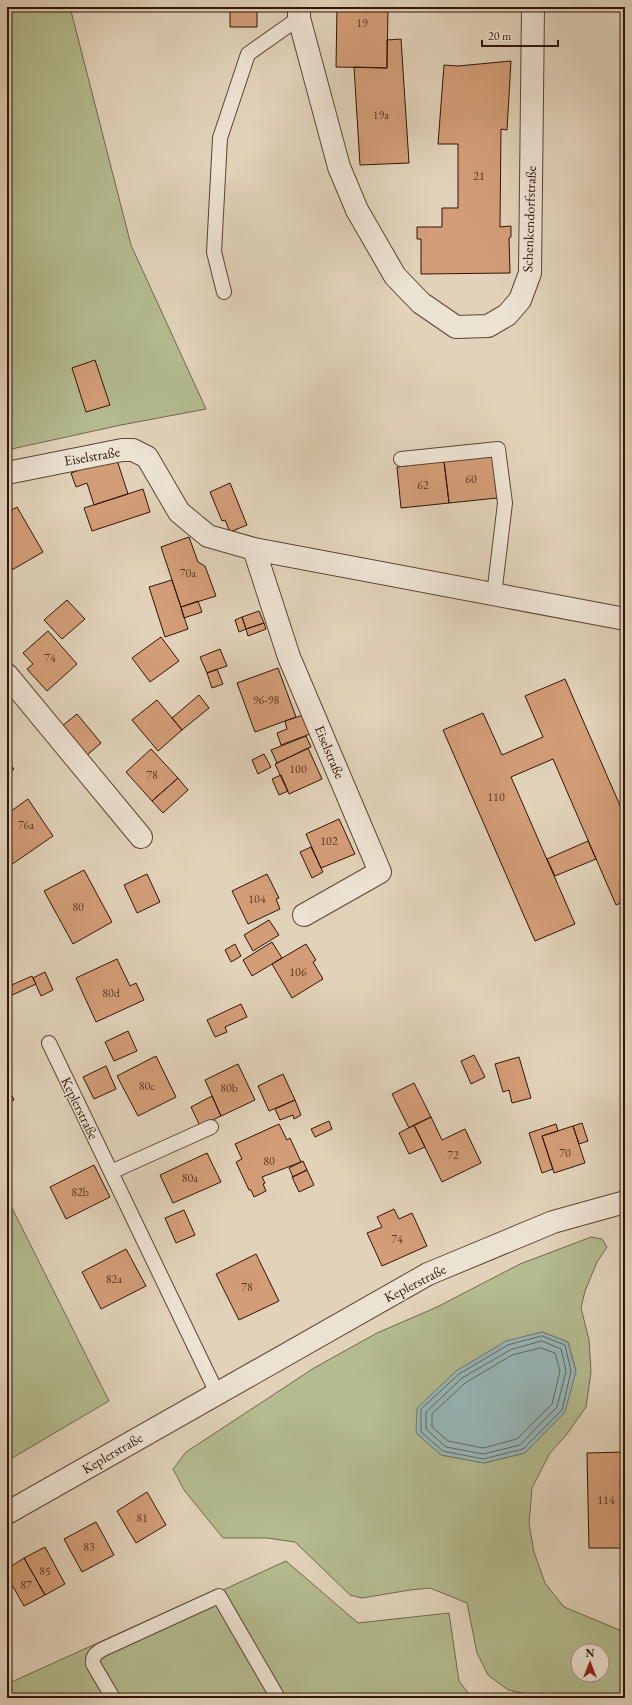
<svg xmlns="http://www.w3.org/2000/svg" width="632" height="1705" font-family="'EB Garamond',serif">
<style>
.green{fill:#b3bb8f;stroke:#72684a;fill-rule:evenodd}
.water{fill:#97b6b7;stroke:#6e7570}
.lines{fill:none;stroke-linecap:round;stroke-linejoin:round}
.shore{stroke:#64655e;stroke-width:1}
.building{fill:#d39d77;stroke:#311406}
.service-casing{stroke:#5d4433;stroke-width:16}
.minor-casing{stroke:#5d4433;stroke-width:24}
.tertiary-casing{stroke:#5d4433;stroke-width:24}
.service{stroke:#ece2d2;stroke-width:14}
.minor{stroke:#ece2d2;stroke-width:22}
.tertiary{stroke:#ece2d2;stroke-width:22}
.labels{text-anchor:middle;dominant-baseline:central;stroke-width:3;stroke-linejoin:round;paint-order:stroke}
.number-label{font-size:12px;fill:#5a3622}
.street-label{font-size:14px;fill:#311406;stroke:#ece2d2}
</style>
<rect width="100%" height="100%" fill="#e1d2b9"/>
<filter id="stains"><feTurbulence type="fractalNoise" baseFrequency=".005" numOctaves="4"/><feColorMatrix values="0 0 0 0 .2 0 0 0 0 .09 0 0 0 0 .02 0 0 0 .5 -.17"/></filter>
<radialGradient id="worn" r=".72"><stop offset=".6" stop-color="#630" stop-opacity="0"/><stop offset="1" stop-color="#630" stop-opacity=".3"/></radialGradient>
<path class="green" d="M7,7H70L131,245L206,409L121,425L7,450Z
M7,1198L109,1401L7,1461Z
M591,1237L602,1239L607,1247L597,1262L585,1291L581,1308L589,1340L591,1372L586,1407L567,1434L550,1453L532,1488L529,1524L534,1552L545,1583L564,1607L622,1631L625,1636V1698H546L508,1690L488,1675L477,1653L467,1603L430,1588L410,1590L362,1598L350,1595L295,1542L267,1538H223L184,1490L173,1469L186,1452L314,1368L377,1333L437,1307L520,1264ZM542,1332L568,1342L576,1371L525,1453L484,1463L441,1455ZM578,1651H602V1675H578Z
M286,1561L358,1623L449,1613L459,1681L472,1698H7V1684L215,1590H223Z"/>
<path class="water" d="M542,1332L568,1342L576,1371L565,1412L525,1453L484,1463L441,1455L416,1433L417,1408L456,1371L506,1341Z"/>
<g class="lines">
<path class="shore" d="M542,1336L565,1345L571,1371L562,1410L523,1449L483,1459L443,1451L421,1432V1409L459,1374L508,1345Z
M542,1341L561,1349L566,1371L557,1407L520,1445L483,1454L446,1447L426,1429V1412L462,1378L510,1350Z
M541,1348L555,1353L560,1371L552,1404L517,1439L483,1448L448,1441L432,1427V1414L465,1383L512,1355Z"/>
</g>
<path class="building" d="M230,7H257V27H230Z
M337,7H388L387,68L336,67Z
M580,7H625V10L580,9Z
M401,39L409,163L360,165L354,67L387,68V40Z
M511,61L507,130L501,129L500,227L511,226V237L509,238L510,273L421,274V239H417V227H442V208H458V144H438L444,65L458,66Z
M95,360L110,405L86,412L72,368Z
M492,456L497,498L449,503L444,461Z
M116,457L128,494L94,505L87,483L76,487L71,473Z
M444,461L449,503L401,508L397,467Z
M230,483L247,525L230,532L225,520L222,521L210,492Z
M143,489L150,512L92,531L84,508Z
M17,507L43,552L10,571L7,566V513Z
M189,537L198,562L205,566L216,596L181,607L161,547Z
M172,580L188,629L165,637L149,587Z
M67,600L85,619L62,639L44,620Z
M198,601L202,612L184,618L181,607Z
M259,611L264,623L246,629L242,617Z
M242,617L246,629L239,632L235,620Z
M264,623L266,629L248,636L246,629Z
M48,631L77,664L47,691L27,669L33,664L23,653Z
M161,637L179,661L150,682L132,658Z
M220,649L227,666L207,673L200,657Z
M278,668L296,717L255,732L237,683Z
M217,669L223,684L212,688L207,673Z
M565,679L625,817V901L616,905L553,759L511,777L575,924L535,941L443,730L483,713L502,755L543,737L525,696Z
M199,695L209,708L182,730L172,718Z
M157,700L182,730L158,751L132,720Z
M77,714L101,743L86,756L62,726Z
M303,715L310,734L281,745L277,733L287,729L285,721Z
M306,736L311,747L277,763L271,750Z
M308,748L322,779L289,794L275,764Z
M151,749L178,778L152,801L126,772Z
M264,754L271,767L258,774L252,760Z
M7,761L14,769L7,774Z
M281,775L288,791L279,795L272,779Z
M178,778L188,790L163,813L152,801Z
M28,799L53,836L8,867L7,814Z
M339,819L355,854L321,868L306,834Z
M588,841L596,859L555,876L547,859Z
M311,847L323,872L312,878L300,852Z
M84,870L112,922L73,944L44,891Z
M147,874L160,902L137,913L124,885Z
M267,874L279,898L276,899L280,909L248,924L232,891Z
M269,920L279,935L253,951L244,935Z
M272,942L282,958L252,976L243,960Z
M235,944L241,956L231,962L225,950Z
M306,944L316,960L313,962L323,979L292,998L272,964Z
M117,959L130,986L136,983L144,1000L96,1022L76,978Z
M45,972L53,990L41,996L33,978Z
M32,976L36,984L8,997L7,987Z
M241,1004L247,1017L225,1027L227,1032L215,1037L207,1020Z
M128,1031L137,1051L114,1061L105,1042Z
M474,1055L485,1077L471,1084L461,1061Z
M156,1056L176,1097L138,1116L117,1076Z
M519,1057L531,1098L512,1103L509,1090L503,1092L495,1064Z
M238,1064L255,1100L221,1116L205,1080Z
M106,1066L116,1089L94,1099L83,1077Z
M283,1074L295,1100L269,1111L258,1086Z
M414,1083L431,1117L409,1128L392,1094Z
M7,1085L14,1100L7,1103Z
M212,1096L221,1116L200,1126L191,1107Z
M295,1100L301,1115L294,1119L293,1115L280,1120L275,1109Z
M431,1117L442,1140L465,1129L481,1163L442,1182L414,1125Z
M329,1121L332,1129L315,1137L311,1129Z
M582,1123L588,1141L579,1144L573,1126Z
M279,1124L287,1140L290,1138L301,1162L262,1177L265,1183L263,1184L266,1191L254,1197L251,1190H249L236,1162L242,1159L235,1144Z
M556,1124L558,1131L542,1136L553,1169L542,1173L529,1133Z
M414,1125L425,1147L409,1154L399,1133Z
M573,1126L585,1163L554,1173L542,1136Z
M207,1153L221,1182L173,1203L160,1175Z
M303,1161L307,1170L293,1177L289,1168Z
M94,1165L110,1197L66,1219L50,1187Z
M307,1170L314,1185L299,1192L292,1177Z
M394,1209L399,1219L412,1213L427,1246L382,1266L367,1233L382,1227L377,1217Z
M184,1210L195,1235L176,1243L165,1218Z
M126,1249L146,1286L101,1309L82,1272Z
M256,1254L279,1301L239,1320L216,1274Z
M625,1452V1548H589L587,1453Z
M147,1492L166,1525L136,1543L117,1511Z
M96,1522L114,1555L82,1572L64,1539Z
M45,1547L65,1584L45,1595L24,1558Z
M24,1558L45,1595L24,1606L7,1576V1569Z"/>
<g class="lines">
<g class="service-casing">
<path id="service" d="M224,292L214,252L220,138L248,54L299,18
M401,459L498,449L505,503L494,595
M49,1043L217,1393
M111,1172L211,1127
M113,1698L93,1664C92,1657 95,1654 101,1650L219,1596L278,1698"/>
</g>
<g class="minor-casing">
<path id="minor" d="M299,7V18L339,167L357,210L395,276L421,303L456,327L488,326L507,315L520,300L530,273L533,7
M7,473L122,450H133L147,457L179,512L208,536L254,549L625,619
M254,549L289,657L380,872L304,915
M7,675L141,837"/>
</g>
<g class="tertiary-casing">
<path id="tertiary" d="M7,1513L428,1274L553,1222L625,1202"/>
</g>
<use href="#service" class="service"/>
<use href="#minor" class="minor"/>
<use href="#tertiary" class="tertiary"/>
</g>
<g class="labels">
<g class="number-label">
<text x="362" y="23">19</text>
<text x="381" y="115">19a</text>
<text x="479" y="176">21</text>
<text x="471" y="479">60</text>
<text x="423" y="485">62</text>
<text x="188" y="573">70a</text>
<text x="50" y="658">74</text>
<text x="266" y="700">96-98</text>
<text x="298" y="769">100</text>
<text x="152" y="775">78</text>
<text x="496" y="797">110</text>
<text x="26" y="825">76a</text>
<text x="329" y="841">102</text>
<text x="257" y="899">104</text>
<text x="78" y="907">80</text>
<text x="298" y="972">106</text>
<text x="111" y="993">80d</text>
<text x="147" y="1086">80c</text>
<text x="229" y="1088">80b</text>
<text x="565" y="1153">70</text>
<text x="453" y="1155">72</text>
<text x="269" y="1161">80</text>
<text x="190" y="1178">80a</text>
<text x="80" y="1192">82b</text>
<text x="397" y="1239">74</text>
<text x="114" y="1279">82a</text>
<text x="247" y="1287">78</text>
<text x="606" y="1500">114</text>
<text x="142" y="1518">81</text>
<text x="89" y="1547">83</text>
<text x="45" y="1571">85</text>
<text x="26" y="1585">87</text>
</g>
<g class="street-label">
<text transform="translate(529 219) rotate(-88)">Schenkendorfstraße</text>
<text transform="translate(92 456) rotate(-10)">Eiselstraße</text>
<text transform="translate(330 752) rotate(67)">Eiselstraße</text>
<text transform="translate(80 1108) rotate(64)">Keplerstraße</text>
<text transform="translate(415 1283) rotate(-27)">Keplerstraße</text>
<text transform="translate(112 1453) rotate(-30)">Keplerstraße</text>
</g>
</g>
<rect width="632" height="1705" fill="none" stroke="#e1d2b9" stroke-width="24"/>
<rect x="8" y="8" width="616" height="1689" fill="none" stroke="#311406" stroke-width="2"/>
<rect x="12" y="12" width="608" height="1681" fill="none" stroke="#311406"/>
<g transform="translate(590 1663)"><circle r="19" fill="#ece2d2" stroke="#a19080"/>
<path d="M0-3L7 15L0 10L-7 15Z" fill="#8f2418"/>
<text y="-6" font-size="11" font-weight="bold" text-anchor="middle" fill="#311406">N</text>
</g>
<path d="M482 40v6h76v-6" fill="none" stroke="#311406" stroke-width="2"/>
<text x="488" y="40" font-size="12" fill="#311406" stroke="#ece2d2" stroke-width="3" paint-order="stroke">20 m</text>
<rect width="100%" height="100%" filter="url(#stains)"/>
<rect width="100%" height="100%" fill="url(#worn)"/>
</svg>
